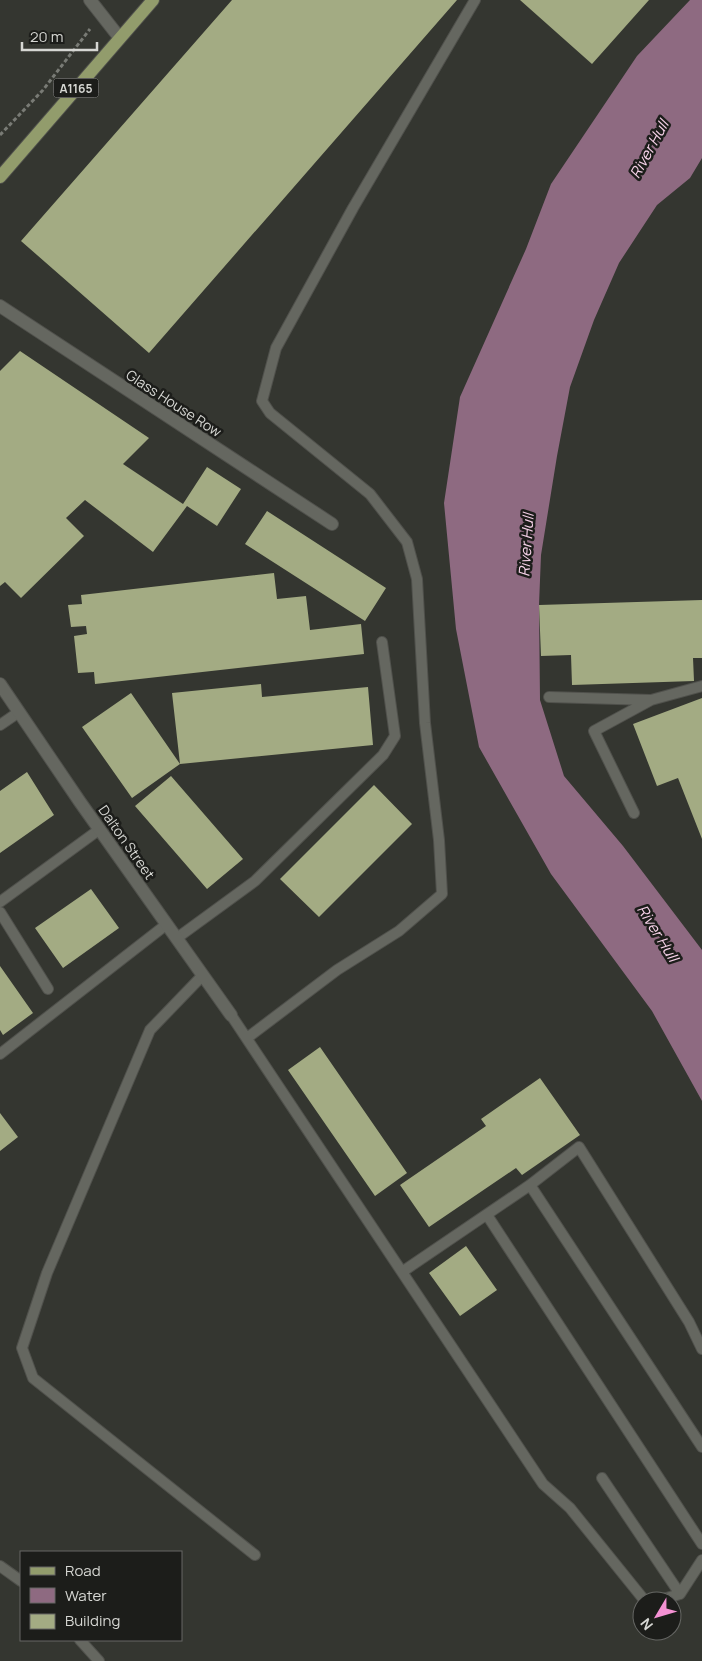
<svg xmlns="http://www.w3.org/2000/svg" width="702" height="1661" font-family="Manrope,sans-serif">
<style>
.water{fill:#8e6a81}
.building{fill:#a3ab83}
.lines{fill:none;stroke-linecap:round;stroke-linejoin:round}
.lane-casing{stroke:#50514c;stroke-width:12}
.street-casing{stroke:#50514c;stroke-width:14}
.primary-casing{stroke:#50514c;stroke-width:14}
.path{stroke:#797b75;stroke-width:3;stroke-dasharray:4 2.5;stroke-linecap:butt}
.lane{stroke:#656760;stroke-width:10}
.street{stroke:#656760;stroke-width:12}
.primary{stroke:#929c6c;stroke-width:12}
.labels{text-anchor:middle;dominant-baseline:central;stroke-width:5;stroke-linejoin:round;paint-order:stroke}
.shield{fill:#1c1d1a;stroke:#9e9f9c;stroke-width:1}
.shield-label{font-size:12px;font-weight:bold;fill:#d6d7d3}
.street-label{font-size:14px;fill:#d6d7d3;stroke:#1c1d1a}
.water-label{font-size:15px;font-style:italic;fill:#f8d3ea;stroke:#1c1d1a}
</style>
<rect width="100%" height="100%" fill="#343630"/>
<path class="water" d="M690,0H702V158L690,178L657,205L619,263L594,320L570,387L557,456L541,555L539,605L540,700L564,776L623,846L702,950V1101L652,1011L551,874L479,747L456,629L444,503L460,397L526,249L551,184L637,56Z"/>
<path class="building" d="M232,0H457L149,353L21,241Z
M520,0H649L592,64Z
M20,351L149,438L123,464L183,504L207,467L241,489L217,526L187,506L153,552L85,500L66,518L84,536L21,598L5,582L0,586V371Z
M267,511L386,588L365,621L245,544Z
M274,573L277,599L306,596L310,630L361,624L364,654L95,684L94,672L78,673L74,636L87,634L86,626L71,627L68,605L82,604L81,595Z
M702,600V658H693L694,681L572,685L571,655L541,656L539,605Z
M261,684L262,697L368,687L373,745L180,764L132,798L82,727L131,693L180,764L172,693Z
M702,698V839L678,778L657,786L633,724Z
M27,772L54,815L0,853V791Z
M171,776L243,859L207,889L135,806Z
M374,785L412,824L319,917L280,879Z
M91,889L119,928L63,968L35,928Z
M0,966L33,1013L3,1035L0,1030Z
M320,1047L407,1173L375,1196L288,1070Z
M540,1078L580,1135L522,1175L516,1168L429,1227L400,1185L486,1126L481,1119Z
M0,1113L18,1137L0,1151Z
M466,1246L497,1290L460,1316L429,1273Z"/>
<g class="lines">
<g class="lane-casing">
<path id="lane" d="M549,697L651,700L702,686
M0,725L19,712
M634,813L594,731L651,700
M0,902L100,829
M0,912L48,989
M177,938L255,881L383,755L395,736L382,642
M203,975L150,1030L47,1273L22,1348L33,1378L255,1555
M231,1015L543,1484L570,1508L645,1601
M247,1038L337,970L399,931L442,894L439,840L425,723L417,579L407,542L370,494L270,413L262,401L276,348L353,208L475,0
M0,1054L167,924
M530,1185L702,1447
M487,1215L702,1544
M402,1272L530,1185L579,1147L689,1322L702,1349
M602,1478L680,1594
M0,1566L21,1581
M657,1601L680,1594L702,1560
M80,1640L99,1661"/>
</g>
<g class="street-casing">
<path id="street" d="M90,0L119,37
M0,306L332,524
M0,684L80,802L231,1015"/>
</g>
<g class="primary-casing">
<path id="primary" d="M0,177L153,0"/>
</g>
<path class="path" d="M0,135L43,90L90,29"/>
<use href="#lane" class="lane"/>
<use href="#street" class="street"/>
<use href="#primary" class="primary"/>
</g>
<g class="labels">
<rect class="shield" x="53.5" y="78.5" width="45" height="19" rx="4"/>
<g class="shield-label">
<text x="76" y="88">A1165</text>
</g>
<g class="street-label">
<text transform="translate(174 403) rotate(33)">Glass House Row</text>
<text transform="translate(127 842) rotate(55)">Dalton Street</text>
</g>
<g class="water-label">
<text transform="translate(649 149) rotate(-61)">River Hull</text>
<text transform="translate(526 545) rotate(-86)">River Hull</text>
<text transform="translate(658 933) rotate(58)">River Hull</text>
</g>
</g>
<rect x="20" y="1551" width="162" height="90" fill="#1c1d1a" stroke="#666764"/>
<rect x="30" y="1567" width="25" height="8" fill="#929c6c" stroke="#666764"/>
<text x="65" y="1576" font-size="15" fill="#d6d7d3">Road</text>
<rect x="30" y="1588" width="25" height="15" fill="#8e6a81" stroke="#666764"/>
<text x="65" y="1601" font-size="15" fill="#d6d7d3">Water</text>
<rect x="30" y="1614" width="25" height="15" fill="#a3ab83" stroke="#666764"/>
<text x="65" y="1626" font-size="15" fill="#d6d7d3">Building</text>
<g transform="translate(657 1616) rotate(232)"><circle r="24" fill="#1c1d1a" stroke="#666764"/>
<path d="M0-4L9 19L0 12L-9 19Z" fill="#f491d3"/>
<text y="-8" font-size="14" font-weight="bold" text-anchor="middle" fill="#d6d7d3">N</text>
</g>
<path d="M22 42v8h75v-8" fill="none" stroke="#d6d7d3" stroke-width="2.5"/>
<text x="30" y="42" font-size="15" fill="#d6d7d3" stroke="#1c1d1a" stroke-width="4" paint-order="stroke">20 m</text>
</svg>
